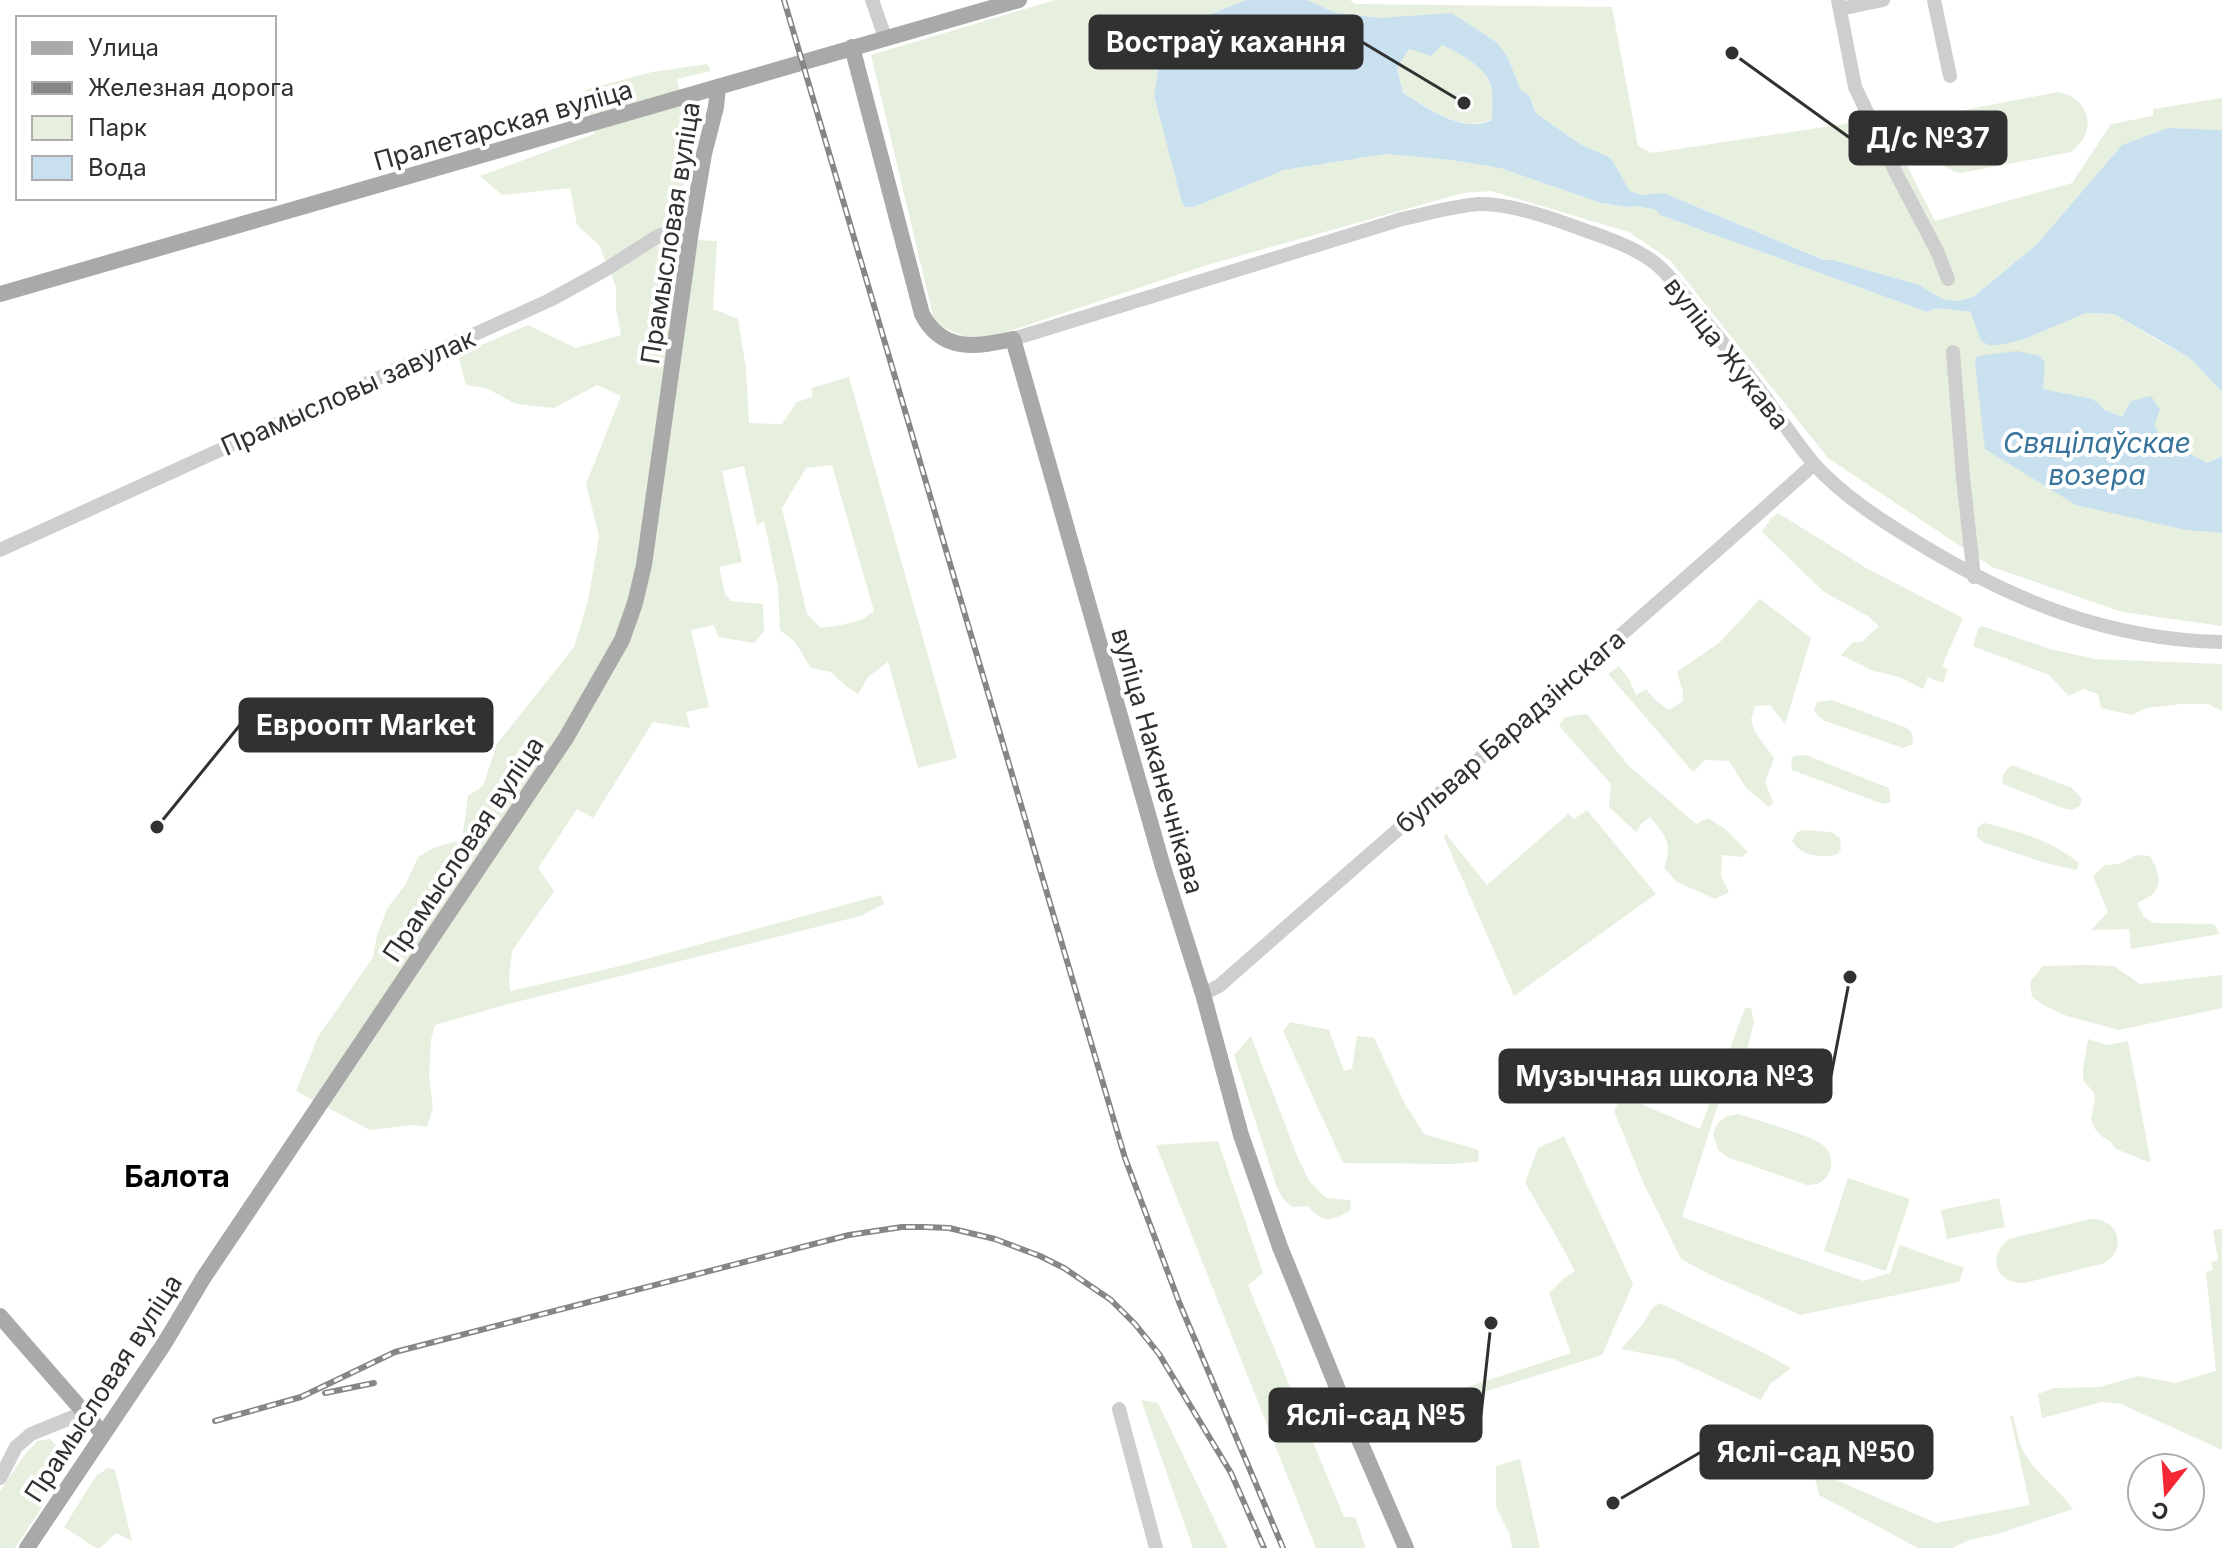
<svg xmlns="http://www.w3.org/2000/svg" width="2222" height="1548" font-family="Inter,sans-serif">
<style>
.green{fill:#e7efde;fill-rule:evenodd}
.water{fill:#c9e0ef;fill-rule:evenodd}
.lines{fill:none;stroke-linecap:round;stroke-linejoin:round}
.minor{stroke:#cecece;stroke-width:14}
.major{stroke:#a9a9a9;stroke-width:16}
.rail-casing{stroke:#868686;stroke-width:6}
.rail{stroke:#fff;stroke-width:3;stroke-dasharray:9;stroke-linecap:butt}
.labels{text-anchor:middle;dominant-baseline:central;stroke-width:8;stroke-linejoin:round;paint-order:stroke}
.street-label{font-size:26px;fill:#313131;stroke:#fff}
.water-label{font-size:28px;font-style:italic;fill:#37739b;stroke:#fff}
.quarter-label{font-size:30px;font-weight:bold;fill:#000;stroke:#fff}
.leader{fill:none;stroke:#313131;stroke-width:3}
.callout-dot{fill:#313131;stroke:#fff;stroke-width:3}
.callout{fill:#313131;stroke:#313131;stroke-width:3}
.callout-label{font-size:28px;text-anchor:middle;font-weight:bold;fill:#fff}
</style>
<rect width="100%" height="100%" fill="#fff"/>
<path class="green" d="M1055,0H1246L1174,29L1159,67L1155,95L1182,203L1185,207H1193L1204,203L1284,170L1386,154L1451,160L1500,168L1601,203L1628,207L1637,206L1656,210L1660,215L1927,312C1942,304 1955,313 1971,311L1981,341L2022,340L2086,313L2114,314L2159,341L2190,358L2222,392V456L2207,463L2162,439L2155,425L2122,417L2105,410L2093,399L2042,389L1999,352L2186,530L2222,533V626L2122,612L1992,567L1828,458L1670,260L1629,232L1491,191L1463,193L1207,265L992,337H966L935,324L871,55Z
M1307,0H1350L1355,4L1612,7L1638,146L1652,153L1883,118L1935,221L2072,183L2111,124L2153,116V109L2222,98V130L2168,128L2122,145L2037,244L1973,297L1958,301L1943,299L1919,285L1833,260H1825L1664,193L1640,195L1630,191L1611,158L1580,144L1536,113L1532,101L1521,90L1507,56L1404,18H1380L1334,12Z
M1442,45C1458,53 1487,67 1491,86C1493,97 1492,109 1492,119C1462,134 1429,108 1403,93L1397,68L1409,49Z
M707,64L711,71L677,79L691,144L673,239L717,241L713,309L738,319L746,369L749,423L782,424L797,402L813,397L811,388L849,377L957,758L918,768L888,662L869,676L858,694L847,687L831,672L811,668L795,642L780,630L778,587L764,521L757,525L744,466L722,471L742,562L719,567L725,594L731,601L763,604L764,631L754,643L718,637L714,625L691,630L709,707L686,712L690,728L653,722L593,818L577,809L538,868L554,891L512,951L509,977L510,991L616,967L881,895L884,904L860,916L512,1003L435,1025L431,1040L429,1076L433,1108L427,1127L413,1125L370,1130L296,1091L318,1037L373,957L377,935L388,907L406,884L418,857L436,847L462,840L468,796L483,786L497,744L574,647L588,601L599,536L586,484L621,396L597,385L554,408L516,404L486,388L466,385L458,355L528,325L576,348L621,335L616,309V287L599,245L577,225L570,188L502,195L480,176L594,134L585,90L652,72ZM832,465L874,611C860,624 839,625 821,628L807,614L782,508L806,468Z
M2058,92C2091,98 2098,133 2071,152L1961,173C1928,167 1921,132 1949,113Z
M1778,513L1866,568L1963,618L1942,666L1948,669L1943,683L1928,677L1923,689L1899,677L1871,670L1841,655L1853,642H1862L1879,626L1868,616L1824,592L1762,532L1771,518Z
M1760,599L1811,638L1785,724L1770,705L1755,706L1751,720L1755,732L1774,758L1765,782L1773,802L1769,807L1746,788L1729,761L1705,760L1693,772L1608,674L1619,666L1629,679L1636,695L1646,689L1655,700L1669,710L1683,701V692L1677,672L1720,642Z
M1982,626L2050,649L2095,659L2222,664V711L2208,704H2182L2146,708L2132,715L2101,708L2098,694L2083,689L2069,696L2049,675L1973,646L1978,629Z
M1832,700L1907,728L1912,733L1913,744L1903,748L1825,721L1818,716L1814,710L1817,702Z
M1587,714L1628,765L1696,824L1708,818L1725,829L1748,852L1741,857L1722,855L1721,876L1729,892L1715,899L1677,882L1664,868C1673,843 1666,836 1650,817L1642,823L1636,832L1609,807L1611,784L1559,726L1565,717Z
M1806,755L1889,788L1891,802L1883,804L1792,770L1791,759L1795,756Z
M2012,765L2072,788L2082,799L2080,806L2072,810L2062,808L2003,784C2001,774 2005,771 2012,765Z
M1587,810L1656,894L1514,996L1444,837L1446,834L1487,885L1568,814L1574,819Z
M1984,823C2016,830 2053,841 2079,863L2077,870L2045,863L1983,842L1977,837V828Z
M1803,830L1831,832L1840,838L1841,849L1837,855C1819,857 1802,857 1792,841L1797,832Z
M2137,855L2150,856C2163,880 2164,892 2137,903L2144,917L2154,923L2214,924L2220,934L2131,949L2129,929L2091,930L2108,912L2093,876L2105,865L2119,864Z
M2087,965L2114,966L2140,984L2222,975V1008L2119,1030L2067,1016L2047,1007L2032,997L2030,982L2043,966Z
M1745,1008H1751L1754,1022L1735,1100L1721,1095L1682,1217L1863,1281L1890,1273L1900,1245L1964,1268L1959,1282L1800,1315L1711,1275L1681,1259L1642,1180L1614,1111L1622,1096L1700,1129Z
M1290,1022L1329,1030L1344,1071L1352,1069L1357,1036L1374,1038L1405,1104L1424,1134L1479,1150L1478,1162L1450,1164L1343,1163L1283,1031Z
M1251,1036L1298,1158L1309,1181L1326,1198L1350,1200L1351,1210C1332,1221 1323,1224 1308,1206L1292,1207L1283,1199L1276,1185L1234,1055Z
M2088,1039L2107,1045L2128,1041L2151,1163L2116,1149L2110,1141L2104,1138L2095,1129L2091,1120L2095,1098L2094,1093L2083,1080V1070Z
M1738,1114C1754,1119 1812,1136 1823,1145C1832,1152 1834,1165 1828,1174C1824,1183 1816,1185 1807,1185L1727,1157L1718,1150L1713,1133L1718,1123L1727,1116Z
M1564,1136L1633,1284L1602,1355L1455,1401L1452,1392L1571,1353L1549,1293L1563,1279L1575,1271L1555,1234L1525,1183L1538,1148Z
M1218,1141L1263,1273L1248,1285L1344,1517H1355L1366,1548H1316L1156,1145Z
M1848,1178L1910,1199L1886,1271L1824,1251Z
M1999,1198L2005,1227L1947,1239L1941,1210Z
M2090,1219C2118,1218 2128,1247 2105,1263L2024,1283C1996,1284 1986,1256 2009,1239Z
M2222,1229V1450L2121,1404L2102,1402L2042,1418L2038,1394L2054,1388L2100,1387L2138,1376L2175,1383L2216,1371L2206,1272L2213,1270L2211,1262L2218,1260L2213,1230Z
M1659,1303L1764,1353L1791,1368L1770,1384L1761,1400L1674,1359L1621,1349L1643,1324L1652,1308Z
M1141,1400L1158,1403L1228,1548H1193Z
M2010,1416H2013C2017,1428 2018,1444 2025,1454C2037,1475 2059,1489 2073,1509L1997,1534L1969,1540L1952,1548H1918L1819,1495L1813,1470L1936,1523L2030,1505Z
M50,1439L61,1451L39,1496L42,1507L15,1548H0V1491L23,1457L37,1441Z
M1520,1459L1540,1548H1512L1510,1535L1496,1507V1466Z
M108,1468L115,1470L132,1541L116,1533L100,1548H96L64,1527L96,1476Z"/>
<path class="water" d="M1246,0H1307L1334,12L1380,18L1452,13L1496,42L1507,56L1521,90L1529,95L1536,113L1580,144L1611,158L1630,191L1641,195L1664,193L1824,260H1833L1919,285L1943,299L1958,301L1973,297L2037,244L2122,145L2168,128L2222,130V392L2190,358L2114,314L2086,313L2022,340L1999,345H1989L1981,341L1970,311C1955,313 1942,304 1927,312L1660,215L1656,210L1637,206L1628,207L1601,203L1500,168L1451,160L1386,154L1284,170L1204,203L1193,207H1185L1182,203L1154,95L1159,67L1166,43L1174,29ZM1442,45C1458,53 1487,67 1491,86C1493,97 1492,109 1492,120C1462,134 1428,108 1403,93L1397,68L1409,49L1431,56Z
M2017,351L2040,356L2045,363L2043,389L2093,399L2105,410L2122,417L2131,401L2151,396L2160,409L2155,425L2162,439L2207,463L2222,456V533L2186,530L2076,505L1985,449L1975,362L1977,356Z"/>
<g class="lines">
<path class="minor" d="M872,0L885,37
M1838,0L1855,87L1897,175L1937,251L1948,279
M1934,0L1950,76
M1840,9L1883,0
M1013,339L1402,219C1427,214 1453,206 1479,204C1508,203 1546,216 1573,226C1600,236 1628,244 1651,260C1669,273 1682,293 1696,310C1720,339 1744,369 1767,400C1782,421 1797,444 1814,464C1842,495 1879,519 1915,541C2011,600 2108,640 2222,642
M1953,352L1963,478L1974,577
M0,550L550,300L603,271L658,236L675,231H691
M1203,994L1219,986C1417,812 1618,640 1814,464
M1119,1409L1156,1548
M0,1478L16,1447L31,1434L83,1413"/>
<path class="major" d="M852,47L922,314C942,353 976,347 1013,339L1163,867L1203,994L1241,1135L1280,1247L1345,1407L1406,1548
M0,294L1019,0
M0,1316L103,1434
M27,1548L164,1344L204,1277L566,738L622,640L635,603L644,565L691,231L704,154L716,107L718,88"/>
<g class="rail-casing">
<path id="rail" d="M784,0L1125,1158L1179,1302L1283,1548
M325,1393L374,1383
M215,1421L301,1397L395,1352L849,1235L902,1227H925L949,1228L995,1239L1040,1256L1064,1268L1111,1300L1135,1324L1159,1354L1231,1473L1264,1548"/>
</g>
<use href="#rail" class="rail"/>
</g>
<g class="labels">
<g class="street-label">
<text transform="translate(503 125) rotate(-16)">Пралетарская вуліца</text>
<text transform="translate(670 233) rotate(-81)">Прамысловая вуліца</text>
<text transform="translate(1727 353) rotate(52)">вуліца Жукава</text>
<text transform="translate(348 392) rotate(-24)">Прамысловы завулак</text>
<text transform="translate(1510 731) rotate(-41)">бульвар Барадзінскага</text>
<text transform="translate(1158 761) rotate(74)">вуліца Наканечнікава</text>
<text transform="translate(463 849) rotate(-56)">Прамысловая вуліца</text>
<text transform="translate(103 1388) rotate(-57)">Прамысловая вуліца</text>
</g>
<g class="water-label">
<text x="2097" y="443">Свяцілаўскае<tspan x="2097" dy="32">возера</tspan></text>
</g>
<g class="quarter-label">
<text x="177" y="1176">Балота</text>
</g>
</g>
<path class="leader" d="M1464 103L1362 42M1732 53L1850 138M157 827L240 725M1850 977L1831 1076M1491 1323L1481 1415M1613 1503L1701 1452"/>
<g class="callout-dot">
<circle cx="1464" cy="103" r="8"/>
<circle cx="1732" cy="53" r="8"/>
<circle cx="157" cy="827" r="8"/>
<circle cx="1850" cy="977" r="8"/>
<circle cx="1491" cy="1323" r="8"/>
<circle cx="1613" cy="1503" r="8"/>
</g>
<g class="callout">
<rect x="1090" y="16" width="272" height="52" rx="8"/>
<rect x="1850" y="112" width="156" height="52" rx="8"/>
<rect x="240" y="699" width="252" height="52" rx="8"/>
<rect x="1500" y="1050" width="331" height="52" rx="8"/>
<rect x="1270" y="1389" width="211" height="52" rx="8"/>
<rect x="1701" y="1426" width="231" height="52" rx="8"/>
</g>
<g class="callout-label">
<text x="1226" y="52">Востраў кахання</text>
<text x="1928" y="148">Д/с №37</text>
<text x="366" y="735">Евроопт Market</text>
<text x="1665" y="1086">Музычная школа №3</text>
<text x="1376" y="1425">Яслі-сад №5</text>
<text x="1816" y="1462">Яслі-сад №50</text>
</g>
<rect x="16" y="16" width="260" height="184" fill="#ffffff" stroke="#adadad" stroke-width="2"/>
<rect x="32" y="42" width="40" height="12" fill="#a9a9a9" stroke="#adadad" stroke-width="2"/>
<text x="88" y="56" font-size="24" fill="#313131">Улица</text>
<rect x="32" y="82" width="40" height="12" fill="#868686" stroke="#adadad" stroke-width="2"/>
<text x="88" y="96" font-size="24" fill="#313131">Железная дорога</text>
<rect x="32" y="116" width="40" height="24" fill="#e7efde" stroke="#adadad" stroke-width="2"/>
<text x="88" y="136" font-size="24" fill="#313131">Парк</text>
<rect x="32" y="156" width="40" height="24" fill="#c9e0ef" stroke="#adadad" stroke-width="2"/>
<text x="88" y="176" font-size="24" fill="#313131">Вода</text>
<g transform="translate(2166 1492) rotate(197)"><circle r="38" fill="#ffffff" stroke="#adadad" stroke-width="2"/>
<path d="M0-6L14 30L0 20L-14 30Z" fill="#f32834"/>
<text y="-12" font-size="22" font-weight="bold" text-anchor="middle" fill="#313131">С</text>
</g>
</svg>
